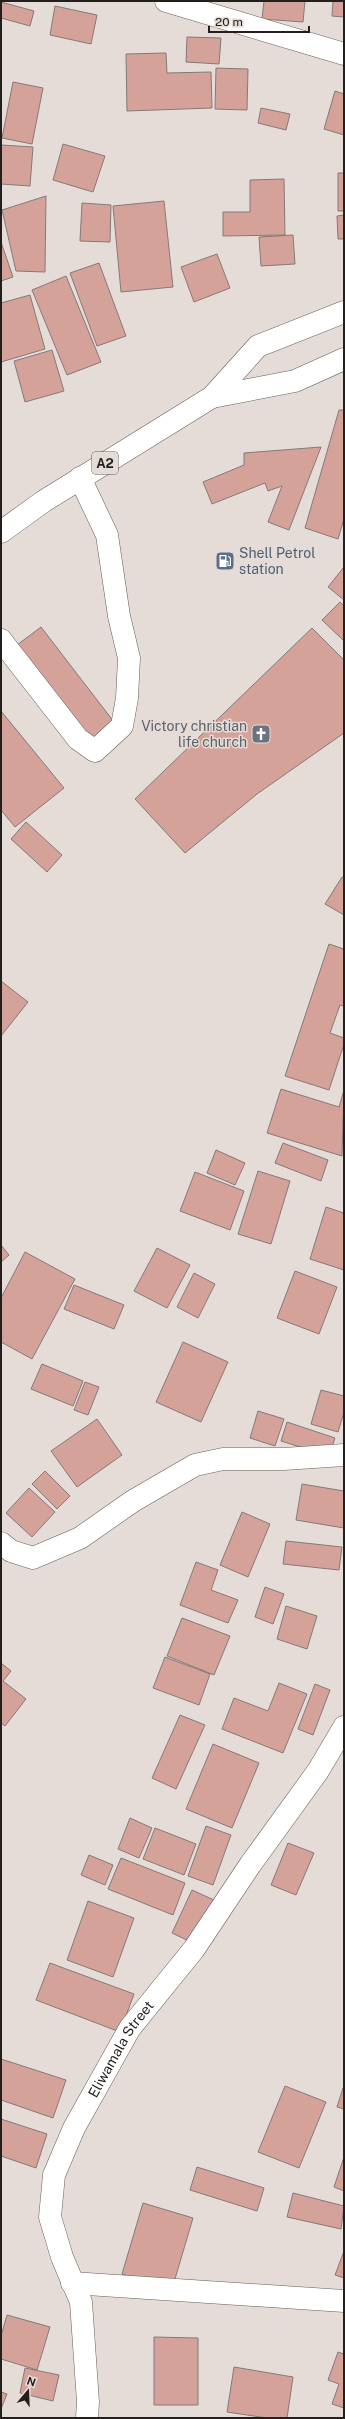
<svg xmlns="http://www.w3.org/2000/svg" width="345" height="2419" font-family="'Public Sans',sans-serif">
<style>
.building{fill:#d5a29a;stroke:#847978}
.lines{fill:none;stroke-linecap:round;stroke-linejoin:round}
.minor-casing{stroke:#665e59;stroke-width:23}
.major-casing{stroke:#665e59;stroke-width:23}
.highway-casing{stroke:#665e59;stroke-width:23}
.minor{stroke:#fff;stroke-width:22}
.major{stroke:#fff;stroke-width:22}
.highway{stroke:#fff;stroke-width:22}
.labels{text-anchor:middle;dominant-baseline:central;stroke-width:3;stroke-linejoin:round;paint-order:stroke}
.shield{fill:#e6dcd7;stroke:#5d5855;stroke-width:1}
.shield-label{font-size:13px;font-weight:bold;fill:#221f1d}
.service-label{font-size:14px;fill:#4e5e75;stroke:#e6dcd7;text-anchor:start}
.worship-label{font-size:14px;fill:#5b616d;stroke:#e6dcd7;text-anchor:end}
.street-label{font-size:14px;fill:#221f1d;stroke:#e6dcd7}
</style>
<rect width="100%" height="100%" fill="#e6dcd7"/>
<path class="building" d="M264,1H305L303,22L262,19Z
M333,1H344V17L332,16Z
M1,2L34,11L30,26L1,18Z
M55,6L97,15L91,44L50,35Z
M187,37L221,38L219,64L186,62Z
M166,53L167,73L211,72L212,108L127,111L126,54Z
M216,68L248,69L247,110L215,109Z
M13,82L43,88L32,144L2,138Z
M335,91L344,94V135L324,129Z
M261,108L290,114L286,130L258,123Z
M63,144L105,156L93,192L53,180Z
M1,145L33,147L30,186L1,184Z
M338,173H344V211H338Z
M284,179L285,235L223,236V212H250V180Z
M46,196L45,272L16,271L2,210Z
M164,201L173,287L121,292L113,206Z
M82,203L111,205L110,242L80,241Z
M344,215V239H338L337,216Z
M293,235L295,264L261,266L259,237Z
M1,242L13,277L1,281Z
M217,254L230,288L194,302L181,267Z
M99,263L126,336L97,346L70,273Z
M66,276L101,362L67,375L32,290Z
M30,295L45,349L1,362V303Z
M52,350L64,391L25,402L14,361Z
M339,410H344V519L338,539L305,528Z
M321,447L289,530L268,522L282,486L268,491L265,483L212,504L203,482L244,465V453Z
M344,567V600L328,587Z
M340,602L344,606V641L322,620Z
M41,627L114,722L86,743L13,648Z
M312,628L344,660V733L257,794L185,853L135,799Z
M1,711L64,788L15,827L1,810Z
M26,822L62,855L47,872L11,839Z
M342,877L344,878V915L325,904Z
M329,944L344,949V1006L340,1005L330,1033L344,1038V1044L329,1090L285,1076Z
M1,981L28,1002L1,1036Z
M281,1089L339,1107L344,1090L342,1156L267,1133Z
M283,1143L328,1160L321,1181L275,1163Z
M216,1150L245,1163L235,1185L207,1173Z
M258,1171L290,1181L271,1244L238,1234Z
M195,1172L244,1191L230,1230L180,1211Z
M326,1207L344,1213V1270L310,1259Z
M1,1245L9,1255L1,1262Z
M157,1248L190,1265L167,1308L134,1291Z
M25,1252L75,1279L32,1359L1,1342V1298Z
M295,1271L337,1287L319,1334L277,1318Z
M194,1273L215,1284L198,1318L177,1307Z
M74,1285L124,1305L114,1329L64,1309Z
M183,1342L228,1362L201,1422L156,1402Z
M42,1364L83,1381L73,1406L31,1389Z
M85,1382L99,1387L88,1415L74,1410Z
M321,1390L344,1396V1412L338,1432L311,1424Z
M258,1411L284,1419L275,1446L250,1438Z
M97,1419L122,1455L77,1487L51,1451Z
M287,1422L335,1438L329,1456L281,1441Z
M45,1471L70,1496L57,1509L32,1484Z
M302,1484L344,1491V1528L296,1520Z
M29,1488L55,1512L32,1537L6,1513Z
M242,1512L270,1524L248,1577L220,1565Z
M286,1541L342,1547L339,1570L283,1564Z
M196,1562L218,1570L211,1590L238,1600L228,1623L180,1605Z
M265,1587L284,1594L273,1624L255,1617Z
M286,1606L317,1616L307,1649L277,1639Z
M182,1618L230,1636L214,1675L167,1656Z
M165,1657L210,1674L199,1705L153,1688Z
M1,1663L11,1671L3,1681L26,1699L5,1726L1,1723Z
M279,1683L307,1694L283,1753L222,1729L234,1698L268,1711Z
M315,1684L330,1690L313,1735L298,1729Z
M180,1715L205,1725L176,1789L152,1778Z
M213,1744L259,1763L232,1828L186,1809Z
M130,1818L152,1828L139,1858L118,1849Z
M206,1826L231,1835L213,1885L188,1876Z
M155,1828L196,1844L184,1875L143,1859Z
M288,1843L314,1853L296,1895L271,1885Z
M89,1855L113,1865L105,1885L81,1875Z
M121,1858L185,1883L173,1915L108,1889Z
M192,1890L214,1900L193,1943L172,1933Z
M88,1901L134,1918L113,1977L67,1960Z
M50,1963L134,1994L120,2032L36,2000Z
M1,2059L66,2080L53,2118L1,2100Z
M285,2086L326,2102L299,2168L258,2152Z
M343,2088L344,2089V2109L337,2107Z
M1,2119L47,2134L36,2168L1,2156Z
M344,2157V2191L334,2187Z
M197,2167L264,2188L257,2211L190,2190Z
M293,2193L344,2206L341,2229L287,2217Z
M143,2203L193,2218L172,2289L122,2274Z
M344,2251V2278L335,2275Z
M7,2315L50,2327L37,2370L1,2359V2336Z
M154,2337L198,2338V2405H154Z
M338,2352L344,2354V2408L332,2404L339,2384L328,2380Z
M234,2367L293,2377L287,2418H267L227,2412Z
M25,2368L59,2375L53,2401L20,2393Z
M1,2392L7,2394L1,2409Z"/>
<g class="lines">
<g class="minor-casing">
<g id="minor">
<path d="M166,1L344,54"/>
<path d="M1,640L78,739L95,751L122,726L127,698L129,658L119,616L107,535L80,478"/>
<path d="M1,1543L11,1551L33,1558L80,1538L133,1501L195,1465L223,1459H284L344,1455"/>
<path d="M72,2283L344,2301"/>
<path id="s1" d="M87,2418L88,2402L81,2302L62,2257L50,2217L54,2175L74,2128L130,2028L194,1949L250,1865L318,1771L344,1727"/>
</g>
</g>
<g class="major-casing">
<path id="major" d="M1,532L44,501L212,397"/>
</g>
<g class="highway-casing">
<path id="highway" d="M212,397L258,346L344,312
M212,397L295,381L344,359"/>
</g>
<use href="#minor" class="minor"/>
<use href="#major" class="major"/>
<use href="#highway" class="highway"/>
</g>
<defs>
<g id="fuel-square" transform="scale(1)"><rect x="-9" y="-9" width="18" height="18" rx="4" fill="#5c6f8a" stroke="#e6dcd7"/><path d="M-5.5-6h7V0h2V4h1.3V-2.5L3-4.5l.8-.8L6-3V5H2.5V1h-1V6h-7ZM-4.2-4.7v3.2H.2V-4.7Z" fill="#fff"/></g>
<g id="church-square" transform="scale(1)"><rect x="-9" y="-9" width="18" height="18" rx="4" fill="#6b7280" stroke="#e6dcd7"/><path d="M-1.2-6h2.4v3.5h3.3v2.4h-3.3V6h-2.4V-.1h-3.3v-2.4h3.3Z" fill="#fff"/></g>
</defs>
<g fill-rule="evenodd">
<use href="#fuel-square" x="225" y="561"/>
<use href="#church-square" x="261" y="734"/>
</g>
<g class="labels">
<rect class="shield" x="92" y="452" width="26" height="22" rx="3"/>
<g class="shield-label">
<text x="105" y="463">A2</text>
</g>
<g class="service-label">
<text x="239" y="553">Shell Petrol<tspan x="239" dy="16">station</tspan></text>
</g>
<g class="worship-label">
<text x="247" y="726">Victory christian<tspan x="247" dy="16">life church</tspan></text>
</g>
<g class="street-label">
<text stroke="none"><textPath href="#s1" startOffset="392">Eliwamala Street</textPath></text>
</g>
</g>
<rect width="345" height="2419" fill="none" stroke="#221f1d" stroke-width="4"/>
<g transform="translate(28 2391) rotate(19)" stroke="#e6dcd7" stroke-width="3" paint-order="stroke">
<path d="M0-3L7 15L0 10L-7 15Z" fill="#221f1d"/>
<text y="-6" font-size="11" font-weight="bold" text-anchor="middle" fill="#221f1d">N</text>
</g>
<path d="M209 26v6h100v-6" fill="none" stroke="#221f1d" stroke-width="2"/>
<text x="215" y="26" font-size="12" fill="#221f1d" stroke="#e6dcd7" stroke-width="3" paint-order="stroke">20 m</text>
</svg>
